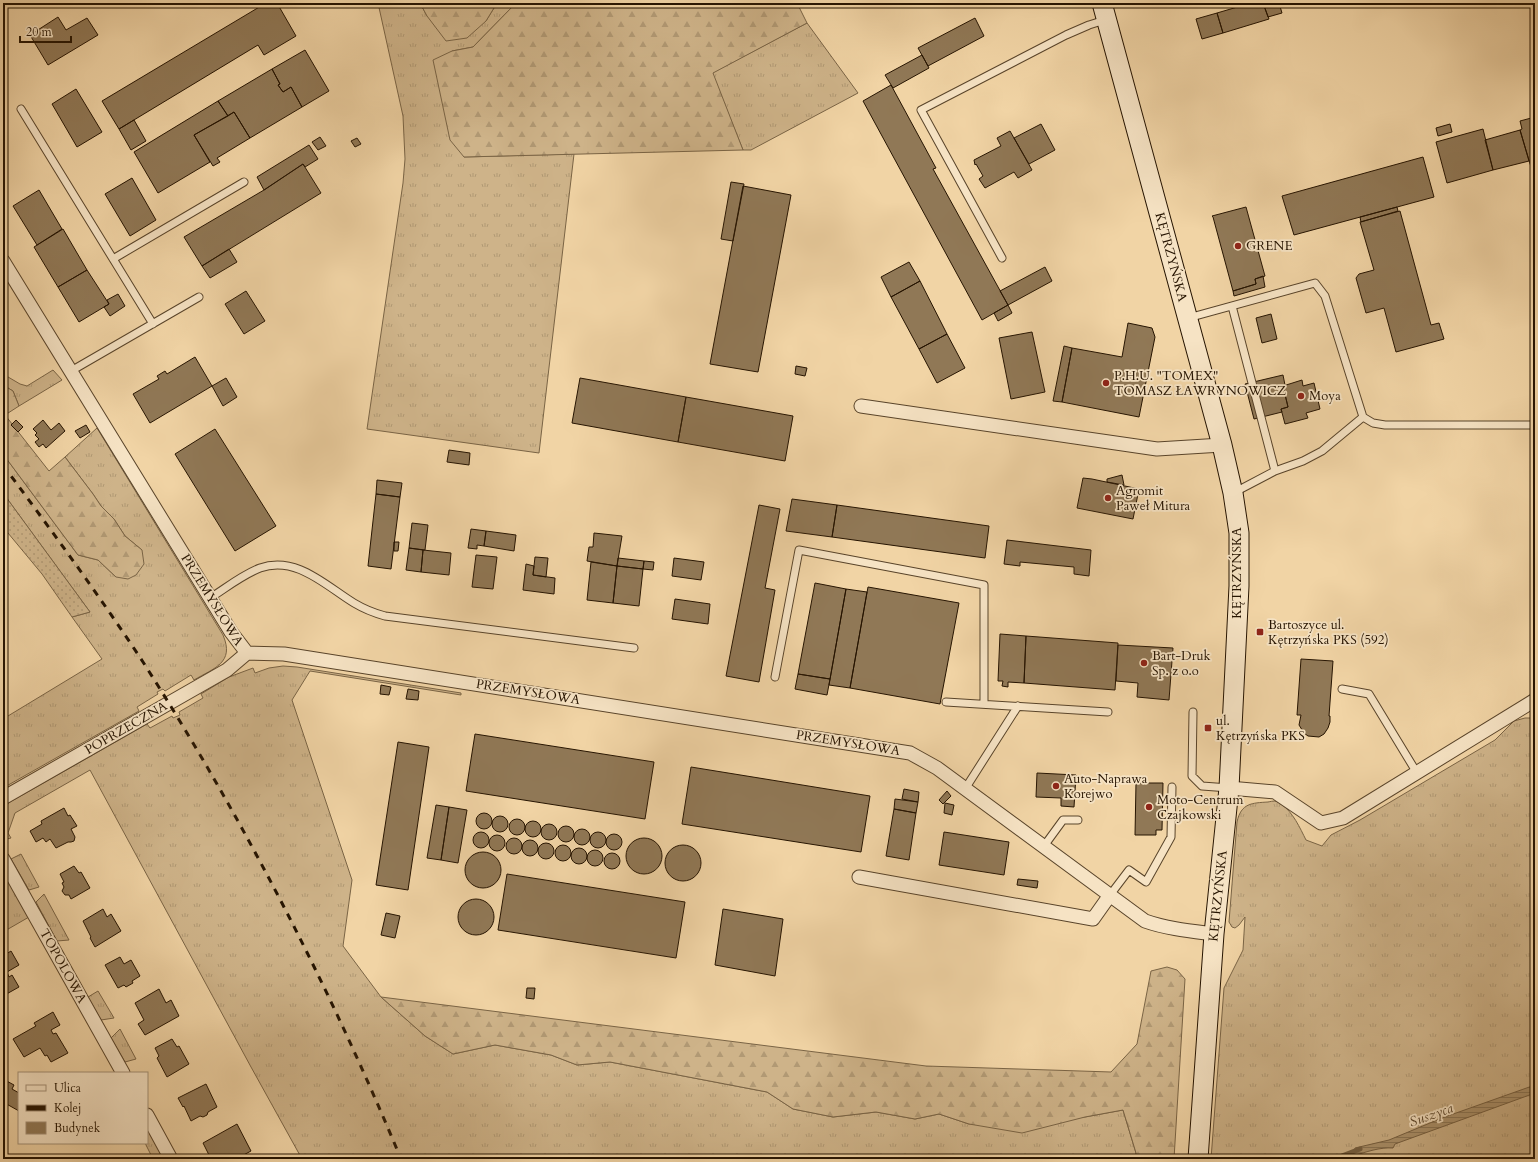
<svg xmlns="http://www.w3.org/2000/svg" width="1538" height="1162" font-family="Cardo,serif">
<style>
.grass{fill:url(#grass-tufts);stroke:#7a6445}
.forest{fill:url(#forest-firs);stroke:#7a6445}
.garden{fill:url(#garden-dots);stroke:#7a6445}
.water{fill:url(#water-rules);stroke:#766042}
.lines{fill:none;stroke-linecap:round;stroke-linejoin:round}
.stream{stroke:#766042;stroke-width:5}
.building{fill:#907856;stroke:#261401}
.service-casing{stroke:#59442a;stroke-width:9}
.minor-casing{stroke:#59442a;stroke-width:15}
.secondary-casing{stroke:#261401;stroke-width:21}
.service{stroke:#f6e3c4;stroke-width:7}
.minor{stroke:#f6e3c4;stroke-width:13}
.secondary{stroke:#f6e3c4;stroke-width:19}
.rail{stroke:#261401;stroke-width:3;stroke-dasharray:7 7;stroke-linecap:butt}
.poi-dot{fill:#8f2418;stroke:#f6e3c4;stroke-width:1.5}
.labels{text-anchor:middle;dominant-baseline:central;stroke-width:3.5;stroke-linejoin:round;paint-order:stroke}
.poi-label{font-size:13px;fill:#261401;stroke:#f6e3c4;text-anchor:start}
.street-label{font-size:13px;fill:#261401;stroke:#f6e3c4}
.water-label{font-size:14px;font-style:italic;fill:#5c472c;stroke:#f6e3c4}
</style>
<defs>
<pattern id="grass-tufts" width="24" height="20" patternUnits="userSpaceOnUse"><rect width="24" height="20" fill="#ceb389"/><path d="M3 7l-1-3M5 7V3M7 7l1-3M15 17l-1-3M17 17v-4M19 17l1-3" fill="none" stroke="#b19974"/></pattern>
<pattern id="forest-firs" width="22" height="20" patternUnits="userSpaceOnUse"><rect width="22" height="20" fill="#ceb389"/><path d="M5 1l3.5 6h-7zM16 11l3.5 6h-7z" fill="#b19974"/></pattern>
<pattern id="garden-dots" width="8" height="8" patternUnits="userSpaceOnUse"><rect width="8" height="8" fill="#ceb389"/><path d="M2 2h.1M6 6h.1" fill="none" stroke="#b19974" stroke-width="1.8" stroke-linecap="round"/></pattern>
<pattern id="water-rules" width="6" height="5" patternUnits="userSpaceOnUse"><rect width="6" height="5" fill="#ac936d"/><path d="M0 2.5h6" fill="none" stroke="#8c7757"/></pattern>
</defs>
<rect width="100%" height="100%" fill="#f1d4a5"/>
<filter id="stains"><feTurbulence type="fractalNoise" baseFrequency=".005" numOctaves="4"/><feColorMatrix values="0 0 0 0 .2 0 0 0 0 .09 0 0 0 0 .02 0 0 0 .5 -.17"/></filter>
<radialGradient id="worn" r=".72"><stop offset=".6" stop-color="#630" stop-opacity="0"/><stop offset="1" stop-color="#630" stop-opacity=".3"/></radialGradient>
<path class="grass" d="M378,3H420L427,16L486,21L497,3H516L473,47L452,51L464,157L574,154L539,453L367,429L403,183L405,159L403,116Z
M807,23L858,93L751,150H743L712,73Z
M53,370L62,380L19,406L13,391L3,385V374L20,384L27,386Z
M97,428L223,635C235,663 214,668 194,680L191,675L165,691L163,689L157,692L158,694L137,707L139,711L3,788V719L102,659L72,617L90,612L3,493V454L78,555L98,560L116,577L142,550L125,536L114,519L101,506L93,494L65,457Z
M283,666L297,667L461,693V695L310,671L292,700L352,880L343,946L381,997L425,1036L453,1054L495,1045L551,1055L577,1065L610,1062L767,1092L793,1109L833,1117L876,1112L915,1119L939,1114L969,1124L1085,1117L1123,1110L1136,1153V1159H302L251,1067L90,770L15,813L8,833L11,838L3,840V806L147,724L150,728L172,716L173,718L180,715L179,712L203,698L201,694L229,677L253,668L255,673L269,668Z
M1525,718H1535V1159H1211L1224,988L1243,950L1245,917L1239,925L1235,928L1232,927L1229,922L1237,822C1241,803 1252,803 1268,802C1273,801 1276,800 1281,804C1293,812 1300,828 1306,840L1322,846L1331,835L1360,820L1495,740L1514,721Z
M21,854L39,887L29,890L11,859Z
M3,870L29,917L3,932Z
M44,894L69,940L57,941L36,902Z
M98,991L114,1018L101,1020L88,997Z
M120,1029L136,1059L125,1062L111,1038Z
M147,1128L164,1159H153L145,1143H147Z"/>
<path class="forest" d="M420,3H497L486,21L467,38L446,41L427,16Z
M516,3H797L807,23L713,73L743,150L464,157L450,140L433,60L452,51L473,47Z
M3,385L13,391L19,406L5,415L49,471L65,457L93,494L101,506L114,519L125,536L142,550L144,564L136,575L128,579L116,577L98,560L78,555L3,454Z
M1167,967L1177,970L1185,979L1174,1159H1136V1153L1123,1110L1085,1117L1022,1133L969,1124L939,1114L915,1119L876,1112L833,1117L793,1109L767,1092L610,1062L577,1065L551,1055L495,1045L453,1054L425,1036L381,997L926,1066L1111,1072L1137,1044L1151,971Z"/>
<path class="garden" d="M3,493L90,612L72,617L42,574L3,527Z"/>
<path class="water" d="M1535,1085V1093L1395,1144L1393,1148C1380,1147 1366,1152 1353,1156L1355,1148L1389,1140L1442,1118Z"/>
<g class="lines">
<path class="stream" d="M1334,1159L1360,1149"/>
</g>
<path class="building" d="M266,3H277L296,36L264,55L258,45L119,129L102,101Z
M1251,3H1263L1269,19L1223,33L1217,13Z
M1263,3H1279L1282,13L1268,17Z
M1217,13L1223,33L1202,39L1196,19Z
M58,17L66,30L87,18L98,35L48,65L30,35Z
M975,18L984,36L928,66L918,48Z
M305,50L329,91L302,107L291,87L283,92L278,85L280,84L272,69Z
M922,55L929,68L893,88L885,75Z
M272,69L280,84L278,85L283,92L291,87L302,107L250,138L234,112L228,116L218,101Z
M891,85L936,168L933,169L1008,305L982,320L863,101Z
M76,89L102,132L77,147L52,104Z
M218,101L228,116L194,135L210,162L158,193L134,152Z
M234,112L250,138L217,158L220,162L213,166L194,135Z
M1535,117V166L1531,167L1520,130L1522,129L1520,121Z
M134,120L146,141L131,150L119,129Z
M1041,124L1055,150L1029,164L1014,138Z
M1450,124L1452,132L1438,136L1436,128Z
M1483,129L1493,170L1447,183L1436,142Z
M1520,130L1529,161L1493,170L1485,140Z
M1010,131L1032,170L1018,178L1014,172L985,188L979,179L983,176L976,164L975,165L974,160L1001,146L997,138Z
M320,137L326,146L318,150L312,142Z
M357,138L361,144L355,147L351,141Z
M309,145L318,159L305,167L303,164L264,190L257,177Z
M1423,157L1434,197L1294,235L1282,196Z
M303,164L321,193L202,266L184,237L264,190Z
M132,178L156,220L130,236L105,194Z
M731,182L744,184L733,241L721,239Z
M743,186L791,195L758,372L710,364Z
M39,190L62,229L37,245L13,206Z
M1246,207L1265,276L1255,279L1256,284L1233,291L1213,217L1212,216Z
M1397,207L1398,211L1361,222L1360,217Z
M1400,211L1431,325L1439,323L1444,339L1396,352L1384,308L1366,313L1356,278L1359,274L1374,270L1360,222Z
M63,229L87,270L58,287L34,247Z
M229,249L237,262L210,278L202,266Z
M909,262L920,281L891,297L881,277Z
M1045,267L1052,281L1008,305L1000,291Z
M87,270L109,304L79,322L58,287Z
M1263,276L1265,287L1234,296L1233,291L1256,284L1255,279Z
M920,281L947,334L919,349L891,297Z
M246,291L265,321L244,334L225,304Z
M118,294L125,306L110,316L104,307L109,304L107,300Z
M1008,305L1012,313L998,321L994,313Z
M1271,314L1277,339L1262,343L1256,318Z
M1128,323L1152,328L1155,337L1139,417L1062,402L1072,348L1122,357Z
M1032,332L1045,392L1011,399L999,338Z
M947,334L965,368L937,383L919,349Z
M1064,346L1072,348L1062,402L1053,401Z
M195,357L212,386L150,423L133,394L159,379L157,376L165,371L167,374Z
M796,366L807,368L805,376L795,374Z
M1283,375L1285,385L1283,386L1288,407L1281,409L1282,412L1254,419L1245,384Z
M226,378L237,397L223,406L212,386Z
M580,378L686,397L678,442L572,423Z
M1302,380L1303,386L1314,383L1320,409L1306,413L1308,418L1285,424L1281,409L1288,407L1283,386Z
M686,397L793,416L785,461L678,442Z
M16,420L23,427L18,432L11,425Z
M43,420L51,430L59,423L65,431L46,448L43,444L39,447L35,442L39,439L35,435L37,433L33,429Z
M86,425L90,432L80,438L75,431Z
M215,429L276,526L235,551L175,454Z
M449,450L470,453L469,465L447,462Z
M1122,475L1124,485L1107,482V479Z
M1083,478L1092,479L1139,489L1133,519L1077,508Z
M377,480L402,483L400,497L376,494Z
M376,494L400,497L391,569L368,566Z
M792,499L837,505L832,537L786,531Z
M759,505L780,509L765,588L775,590L759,682L726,676Z
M837,505L989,526L985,558L832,537Z
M412,523L428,525L425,550L409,548Z
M471,529L486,531L484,546L477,545V549L468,548Z
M486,531L516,535L514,551L484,546Z
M594,533L622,536L617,566L587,561L589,547H593Z
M1007,540L1091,550L1089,576L1074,574V567L1020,562V566L1004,564Z
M394,542H399L398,551H394Z
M409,548L423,550L421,572L406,570Z
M423,550L451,553L449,575L421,572Z
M476,555L497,557L493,589L472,587Z
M535,557L548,558L546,577L533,575Z
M618,558L644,561L643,569L617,566Z
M674,558L704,562L701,580L672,576Z
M644,561L654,562L653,570L643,569Z
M591,562L617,566L613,603L587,600Z
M526,564L534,566L533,575L555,578L554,594L523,590Z
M617,566L643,569L639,606L613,603Z
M815,583L846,589L830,679L798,674Z
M868,587L959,603L940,704L850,688Z
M846,589L867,592L850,688L829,685Z
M675,599L710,604L708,624L672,619Z
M1000,634L1026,636L1024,683L1008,682V687L1002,686L1003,681H998Z
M1026,636L1118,643L1115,690L1024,683Z
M1118,645L1173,648L1169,700L1137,697L1138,683L1116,681Z
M1301,659L1333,661L1329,716H1330V722L1328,728L1324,734L1319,737L1308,736L1304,733L1299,725L1301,715H1297Z
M798,674L830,679L827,695L795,689Z
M381,685L391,687L389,695L380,694Z
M408,689L419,691L418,700L406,699Z
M475,734L654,762L645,819L466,791Z
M398,742L429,747L408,890L376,885Z
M691,767L870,796L861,852L682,824Z
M1037,773L1076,775L1074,807L1061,806V798L1036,797Z
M1136,783H1163L1162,830H1156V835H1135Z
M904,789L919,792L918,802L902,799Z
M947,791L951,796L943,804L939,800Z
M895,799L918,802L916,813L894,809Z
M945,803L954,805L952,815L944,813Z
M436,805L449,807L441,860L427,858Z
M449,807L467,810L458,863L441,860Z
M64,808L68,816L70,815L77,826L71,829L75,837L74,841L71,842H68L56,848L50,839L46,842L43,838L36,842L30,831L42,824L41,821Z
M894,809L916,813L909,860L886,856Z
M476 821a8 8 0 1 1 16 0a8 8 0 1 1-16 0Z
M492 824a8 8 0 1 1 16 0a8 8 0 1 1-16 0Z
M509 827a8 8 0 1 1 16 0a8 8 0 1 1-16 0Z
M525 829a8 8 0 1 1 16 0a8 8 0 1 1-16 0Z
M541 832a8 8 0 1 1 16 0a8 8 0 1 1-16 0Z
M558 834a8 8 0 1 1 16 0a8 8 0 1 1-16 0Z
M574 837a8 8 0 1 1 16 0a8 8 0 1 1-16 0Z
M944,832L1009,842L1004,875L939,865Z
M590 840a8 8 0 1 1 16 0a8 8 0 1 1-16 0Z
M473 840a8 8 0 1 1 16 0a8 8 0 1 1-16 0Z
M606 842a8 8 0 1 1 16 0a8 8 0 1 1-16 0Z
M489 843a8 8 0 1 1 16 0a8 8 0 1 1-16 0Z
M626 856a18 18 0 1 1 36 0a18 18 0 1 1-36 0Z
M506 846a8 8 0 1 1 16 0a8 8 0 1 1-16 0Z
M522 848a8 8 0 1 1 16 0a8 8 0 1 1-16 0Z
M538 851a8 8 0 1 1 16 0a8 8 0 1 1-16 0Z
M665 863a18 18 0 1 1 36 0a18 18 0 1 1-36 0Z
M555 853a8 8 0 1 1 16 0a8 8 0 1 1-16 0Z
M571 856a8 8 0 1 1 16 0a8 8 0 1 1-16 0Z
M587 858a8 8 0 1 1 16 0a8 8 0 1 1-16 0Z
M465 870a18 18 0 1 1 36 0a18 18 0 1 1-36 0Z
M604 861a8 8 0 1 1 16 0a8 8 0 1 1-16 0Z
M74,866L79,873L81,872L90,888L71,899L69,895H65L62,891L64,887L62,883L64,882L60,874Z
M507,874L685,902L676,958L498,930Z
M1018,879L1038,881L1037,888L1017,885Z
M458 917a18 18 0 1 1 36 0a18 18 0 1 1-36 0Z
M103,909L107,917L111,914L121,931L95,947L90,938L91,937L83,921Z
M723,909L783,919L775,976L715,965Z
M386,913L400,916L395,938L381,935Z
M11,951L19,965L7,972L9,977L12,975L19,987L3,996V956Z
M120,957L124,964L131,960L140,976L132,981L133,983L126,987L124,985L118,988L105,965Z
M527,988H535L534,999L526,998Z
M159,989L166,1003L171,1000L179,1016L145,1035L138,1024L144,1020L135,1003Z
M53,1012L60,1025L51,1030L53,1034L56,1033L68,1053L51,1062L47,1055L45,1056L40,1048L24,1057L13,1039L36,1026L34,1023Z
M172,1039L177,1047L179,1046L189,1064L167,1077L157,1058L159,1056L155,1048Z
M3,1079L14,1085L12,1089L19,1093V1111L3,1102Z
M206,1084L217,1107L208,1112L207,1115L203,1117L200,1116L191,1121L184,1106L183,1107L178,1098Z
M237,1124L251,1151L236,1159H226L225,1156L219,1159H211L203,1143Z"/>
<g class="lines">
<g class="service-casing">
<path id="service" d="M21,109L153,324
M1002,258L921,110L1066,35L1089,25L1105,20
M113,259L244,182
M1232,306L1275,471L1235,492
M1188,318L1315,283L1325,296L1363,417L1373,423L1385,425H1535
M71,371L199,297
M1275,471L1303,461L1322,451L1363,417
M210,598C226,588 242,575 260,568C296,555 326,586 354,603C364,609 374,613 385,616L634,648
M775,677L799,550L984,585V704
M1342,689L1369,694L1417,773
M946,702L1108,712
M1193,712L1192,776L1202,786L1229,788
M965,789L1018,706
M1044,846L1063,820H1078
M1110,895L1129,870L1146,882L1171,837L1172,787"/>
</g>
<g class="minor-casing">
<path id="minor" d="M3,261L231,632L247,653
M861,406L1157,449L1222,445
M247,653L284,654L910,753L937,768L1145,921C1168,929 1190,931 1214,934
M1229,788L1275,792L1321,823L1343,818L1535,700
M3,798L227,670L247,653
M3,859L123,1073
M859,877L1093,919L1110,895
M147,1115L171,1159"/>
</g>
<g class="secondary-casing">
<path id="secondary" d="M1102,3L1222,445L1233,493L1239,533V586L1229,788L1214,934L1198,1159"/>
</g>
<use href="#service" class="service"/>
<use href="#minor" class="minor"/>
<use href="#secondary" class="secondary"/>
<path class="rail" d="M3,465C51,530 99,595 143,662C244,820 329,986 401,1159"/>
</g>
<g class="poi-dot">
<circle cx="1238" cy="246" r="4"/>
<circle cx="1106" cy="383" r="4"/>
<circle cx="1301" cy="396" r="4"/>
<circle cx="1108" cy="498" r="4"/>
<rect x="1256" y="628" width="8" height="8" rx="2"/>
<circle cx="1144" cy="663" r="4"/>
<rect x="1204" y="724" width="8" height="8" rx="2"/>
<circle cx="1056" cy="786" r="4"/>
<circle cx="1149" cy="807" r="4"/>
</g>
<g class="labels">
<g class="poi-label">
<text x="1246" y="246">GRENE</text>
<text x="1114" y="376">P.H.U. "TOMEX"<tspan x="1114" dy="15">TOMASZ ŁAWRYNOWICZ</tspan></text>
<text x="1309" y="396">Moya</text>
<text x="1116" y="491">Agromit<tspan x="1116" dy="15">Paweł Mitura</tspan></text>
<text x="1268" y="625">Bartoszyce ul.<tspan x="1268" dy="15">Kętrzyńska PKS (592)</tspan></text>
<text x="1152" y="656">Bart-Druk<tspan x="1152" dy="15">Sp. z o.o</tspan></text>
<text x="1216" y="721">ul.<tspan x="1216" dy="15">Kętrzyńska PKS</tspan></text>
<text x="1064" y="779">Auto-Naprawa<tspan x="1064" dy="15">Korejwo</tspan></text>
<text x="1157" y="800">Moto-Centrum<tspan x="1157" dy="15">Czajkowski</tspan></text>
</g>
<g class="street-label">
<text transform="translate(1171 257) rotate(75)">KĘTRZYŃSKA</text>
<text transform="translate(1237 573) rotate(-90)">KĘTRZYŃSKA</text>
<text transform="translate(212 600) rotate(58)">PRZEMYSŁOWA</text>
<text transform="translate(528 692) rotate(9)">PRZEMYSŁOWA</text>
<text transform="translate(126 728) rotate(-30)">POPRZECZNA</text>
<text transform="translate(848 743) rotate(9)">PRZEMYSŁOWA</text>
<text transform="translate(1218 896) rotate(-84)">KĘTRZYŃSKA</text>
<text transform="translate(63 966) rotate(61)">TOPOLOWA</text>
</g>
<g class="water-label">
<text transform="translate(1431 1115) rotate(-20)">Suszyca</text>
</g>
</g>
<rect width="1538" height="1162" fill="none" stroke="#f1d4a5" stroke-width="16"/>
<rect x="4" y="4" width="1530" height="1154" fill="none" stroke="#261401" stroke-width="2"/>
<rect x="8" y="8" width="1522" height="1146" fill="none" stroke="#261401"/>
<rect x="18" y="1072" width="130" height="72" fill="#f6e3c4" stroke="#a39076"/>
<rect x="26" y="1085" width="20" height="6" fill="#f6e3c4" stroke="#a39076"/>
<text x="54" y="1092" font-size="12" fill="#261401">Ulica</text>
<rect x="26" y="1105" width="20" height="6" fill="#261401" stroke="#a39076"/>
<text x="54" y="1112" font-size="12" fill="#261401">Kolej</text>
<rect x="26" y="1122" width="20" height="12" fill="#907856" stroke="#a39076"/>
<text x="54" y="1132" font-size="12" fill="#261401">Budynek</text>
<path d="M20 36v6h51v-6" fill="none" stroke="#261401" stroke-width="2"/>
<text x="26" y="36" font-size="12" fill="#261401" stroke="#f6e3c4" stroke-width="3" paint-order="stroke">20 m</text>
<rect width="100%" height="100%" filter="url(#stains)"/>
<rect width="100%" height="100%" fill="url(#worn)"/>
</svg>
